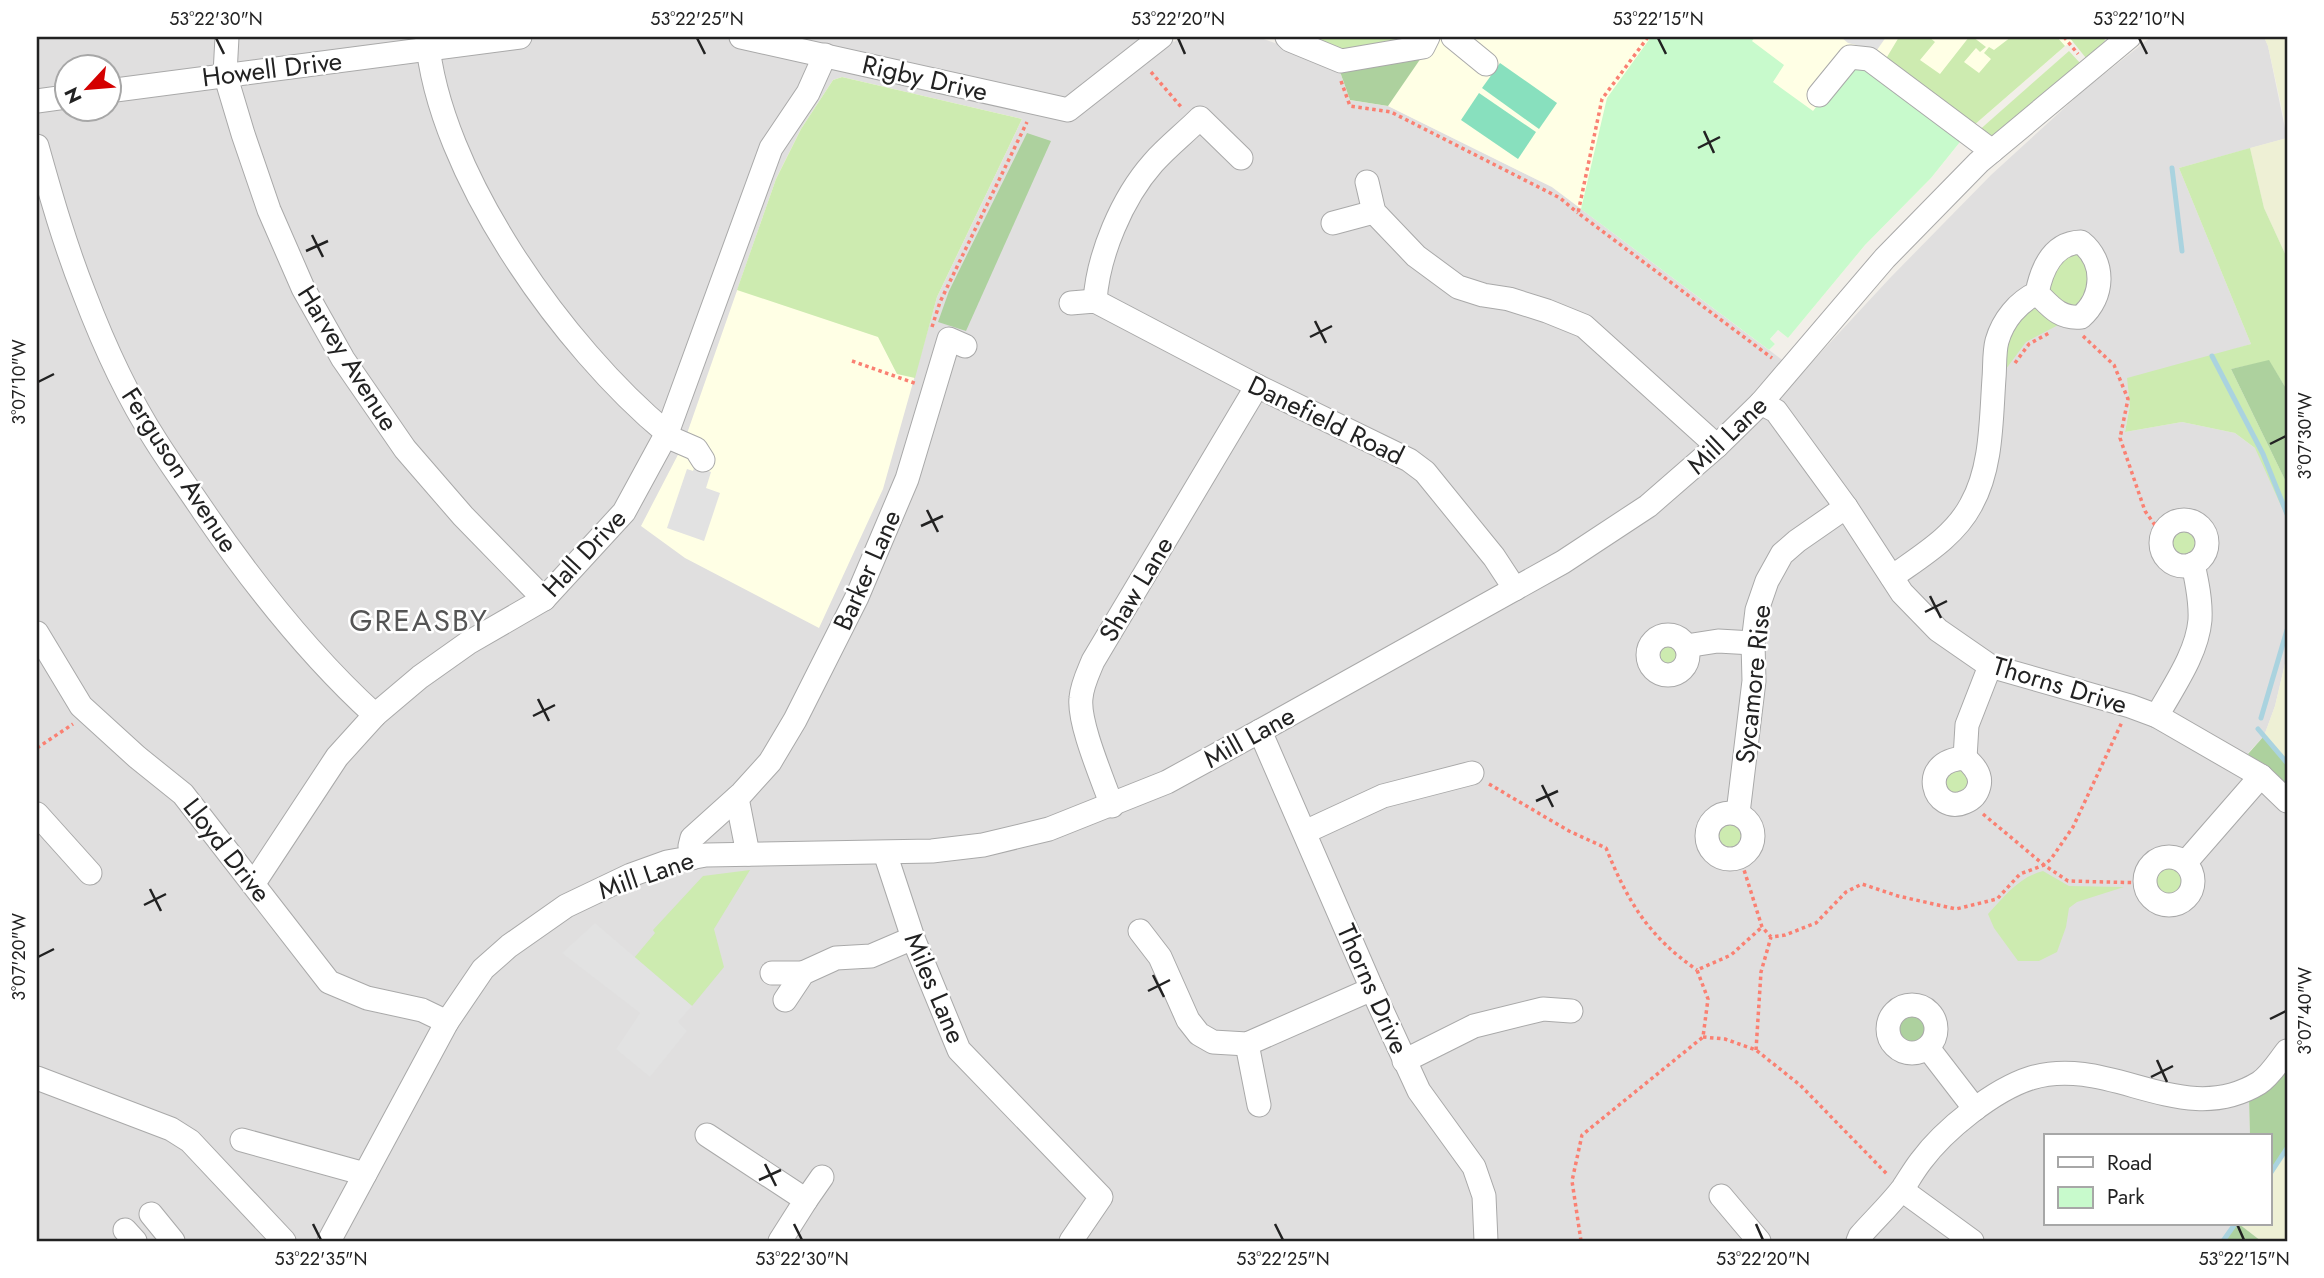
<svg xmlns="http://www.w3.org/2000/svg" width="2324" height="1278" font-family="Jost,sans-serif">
  <rect width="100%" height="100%" fill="#f2efe9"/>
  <path fill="#e0dfdf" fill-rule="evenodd" d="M 37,37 L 1169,37 L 1174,42 L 1181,37 L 1258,37 L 1338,66 L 1350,100 L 1388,106 L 1552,187 L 1781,359 L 1799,376 L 1890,278 L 1991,175 L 2084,90 L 2151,37 L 2264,37 L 2268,46 L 2287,138 L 2179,168 L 2251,344 L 2212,356 L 2130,405 L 2125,432 L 2182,422 L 2235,433 L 2263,454 L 2287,514 L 2287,655 L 2275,706 L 2264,736 L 2248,753 L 2287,785 L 2287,1064 L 2249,1098 L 2250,1136 L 2046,1136 L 2046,1224 L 2235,1224 L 2222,1241 L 37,1241 ZM 66,66 L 108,66 L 108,108 L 66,108 Z"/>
  <g fill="#ffffe5">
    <path d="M 1304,37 L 2081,37 L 2065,46 L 1973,126 L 1931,178 L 1865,245 L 1788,338 L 1778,330 L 1770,339 L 1775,344 L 1769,350 L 1552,187 L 1388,106 L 1350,100 L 1338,66 Z"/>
    <path d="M 842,77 L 1022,119 L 937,297 L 883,489 L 819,628 L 685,558 L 641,526 L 683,445 L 776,179 L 801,129 L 833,80 Z"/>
  </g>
  <g fill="#eef0d5">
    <path d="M 2264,37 L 2287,37 L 2287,132 L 2268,46 Z"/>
    <path d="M 2287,138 L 2287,258 L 2264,208 L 2250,148 Z"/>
    <path d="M 2287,655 L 2287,763 L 2264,736 L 2275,706 Z"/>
    <path d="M 2287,1148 L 2287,1241 L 2261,1241 L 2239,1224 L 2270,1224 L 2270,1174 Z"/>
  </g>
  <g fill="#cdebb0">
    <path d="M 1304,37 L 1416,37 L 1342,54 Z"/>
    <path d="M 1899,37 L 1929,37 L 1935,42 L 1920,60 L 1940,74 L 1969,37 L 1973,37 L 1986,47 L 1980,52 L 1976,48 L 1964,62 L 1979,73 L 1991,59 L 1984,53 L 1989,47 L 1994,50 L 2011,37 L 2057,37 L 2065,46 L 1973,126 L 1884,62 Z"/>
    <path d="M 2069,37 L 2104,37 L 2105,41 L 2086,58 Z"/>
    <path d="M 2069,51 L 2080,63 L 1993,135 L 1985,139 L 1976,133 Z"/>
    <path d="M 842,77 L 1022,119 L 937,297 L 915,378 L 897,374 L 878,337 L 737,290 L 776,179 L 801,129 L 833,80 Z"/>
    <path d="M 2250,148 L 2264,208 L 2287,258 L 2287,390 L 2269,361 L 2231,369 L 2287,484 L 2287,519 L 2255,448 L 2235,433 L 2182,422 L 2125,432 L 2130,405 L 2127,378 L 2251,344 L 2179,168 Z"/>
    <path d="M 2081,252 L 2093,281 L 2077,311 L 2046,292 L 2062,255 Z"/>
    <path d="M 2034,309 L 2043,310 L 2062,323 L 2026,342 L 2003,373 L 2006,340 L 2026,311 Z"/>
    <circle cx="2183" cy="543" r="15"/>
    <circle cx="1667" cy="655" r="15"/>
    <path d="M 1961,766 L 1970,774 L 1972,786 L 1964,796 L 1942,789 L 1948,767 Z"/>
    <circle cx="1731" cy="837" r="15"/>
    <circle cx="2168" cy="879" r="15"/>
    <path d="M 750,870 L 714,929 L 724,967 L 692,1006 L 634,958 L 655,933 L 653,930 L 703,876 Z"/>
    <path d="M 2043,871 L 2069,886 L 2124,887 L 2077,902 L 2069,908 L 2066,927 L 2057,952 L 2039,961 L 2018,961 L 1994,928 L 1988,914 C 2005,896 2019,877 2043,871 Z"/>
  </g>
  <g fill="#add19e">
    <path d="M 1421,58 L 1388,106 L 1350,100 L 1338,66 Z"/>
    <path d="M 1027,133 L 1051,141 L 966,331 L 938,322 L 949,291 Z"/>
    <path d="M 2269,360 L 2287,390 L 2287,484 L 2231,369 Z"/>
    <path d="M 2264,736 L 2287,763 L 2287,785 L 2248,754 Z"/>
    <circle cx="1911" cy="1027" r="16"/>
    <path d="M 2287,1064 L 2287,1148 L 2270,1173 L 2270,1136 L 2250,1136 L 2249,1098 Z"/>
    <path d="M 2236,1224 L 2239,1224 L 2261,1241 L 2223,1241 Z"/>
  </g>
  <path fill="#c8facc" d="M 1651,37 L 1755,37 L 1752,41 L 1784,65 L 1773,82 L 1813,111 L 1848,66 L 1868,66 L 1964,137 L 1931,178 L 1865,245 L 1788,338 L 1778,330 L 1770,339 L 1775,344 L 1769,350 L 1581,209 L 1607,98 Z"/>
  <g fill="#88e0be">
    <path d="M 1500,63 L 1557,103 L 1539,129 L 1482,88 Z"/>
    <path d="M 1479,93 L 1536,132 L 1518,159 L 1461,120 Z"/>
  </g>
  <g fill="#e2e2e2">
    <path d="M 1841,37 L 1886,37 L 1877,50 L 1848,43 Z"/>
    <path d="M 695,466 L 711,472 L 706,488 L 720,493 L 704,541 L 667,528 L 687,469 L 693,471 Z"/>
    <path d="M 595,923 L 692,1006 L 678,1022 L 687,1031 L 650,1077 L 616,1049 L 640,1013 L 562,953 Z"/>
  </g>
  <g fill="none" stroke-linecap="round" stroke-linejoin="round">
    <g stroke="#aad3df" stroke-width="5">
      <path d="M 2172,168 L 2182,251"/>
      <path d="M 2212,356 L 2263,454 L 2287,514"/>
      <path d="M 2261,718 L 2287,630"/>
      <path d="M 2258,729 L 2287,763"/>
      <path d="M 2270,1174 L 2287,1148"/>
      <path d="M 2223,1241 L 2235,1224"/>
    </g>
    <g stroke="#a9a9a9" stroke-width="25">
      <g id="minor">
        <path d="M 227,37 L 225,74 L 243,134 L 269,210 L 303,288 L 343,359 L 405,449 L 463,516 L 544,599"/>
        <path d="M 427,37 C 438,173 564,348 667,433"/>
        <path d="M 741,37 L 1068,110 L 1161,37"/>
        <path d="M 1287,37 L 1290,40 L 1341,61 L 1423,47 L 1428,37"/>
        <path d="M 1453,37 L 1486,64"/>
        <path d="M 108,91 L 520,37"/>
        <path d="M 1819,95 L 1850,57 L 1869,59 L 1992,151"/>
        <path d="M 37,101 L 66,97"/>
        <path d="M 37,146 C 51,196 65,245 84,293 C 103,343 127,396 156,441 C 171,465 188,488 204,512 C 254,585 309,655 375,715"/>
        <path d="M 1367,182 L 1374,212 L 1416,256 L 1458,287 L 1483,295 L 1509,299 L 1547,311 L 1584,326 L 1717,446"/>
        <path d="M 1333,223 L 1374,212"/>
        <path d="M 1095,301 C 1098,255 1122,198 1153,163 C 1167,147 1185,133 1200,118 L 1241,158"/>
        <path d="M 1071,303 L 1095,301 L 1257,386 L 1409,460 L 1425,472 L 1494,557 L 1515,589"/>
        <path d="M 1761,403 L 1776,411 L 1846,507 L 1902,593 L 1938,630 L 1990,666 L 2130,706 L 2157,716 L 2261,776 L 2287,801"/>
        <path d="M 666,436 L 696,449 L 703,460"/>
        <circle cx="2184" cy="543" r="23"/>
        <path d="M 1892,577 C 1921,556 1954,537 1971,505 C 1992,468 1991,420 1994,378 C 1995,367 1994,352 1997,341 C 2003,320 2018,302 2037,293 C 2051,307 2060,319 2081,317 C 2104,297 2106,262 2081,242 C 2053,243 2042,268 2037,293"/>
        <path d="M 37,633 L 81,706 L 137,757 L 183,794 L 329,982 L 367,998 L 422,1010 L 447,1022"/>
        <circle cx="1668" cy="655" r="20"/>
        <path d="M 1686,646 L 1718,641 L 1753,643"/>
        <path d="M 2157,716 C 2173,687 2197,654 2200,620 C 2201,601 2197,582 2193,564"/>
        <path d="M 1260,731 L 1372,989 L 1419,1091 L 1474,1167 L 1484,1196 L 1486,1241"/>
        <path d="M 1965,758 C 1973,765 1982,774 1979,786 C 1977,794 1973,799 1965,802 C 1934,816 1915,761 1965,758 Z"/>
        <path d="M 1965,758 L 1967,725 L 1990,666"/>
        <path d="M 737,798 L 748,854"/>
        <path d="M 1112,806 C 1103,780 1078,723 1081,698 C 1082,685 1088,673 1093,661 L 1257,386"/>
        <circle cx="1730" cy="836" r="23"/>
        <path d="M 1738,813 L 1754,681 L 1753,643 L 1757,610 L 1767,581 L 1782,554 L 1797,541 L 1846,507"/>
        <path d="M 37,814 L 90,873"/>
        <path d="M 1305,832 L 1383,796 L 1472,773"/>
        <path d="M 885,853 L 913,938 L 959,1050 L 1101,1197 L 1071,1241"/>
        <circle cx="2169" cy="881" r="24"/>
        <path d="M 692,858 L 690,846 L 692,838 L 742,793 L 770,762 L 795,720 L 857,597 L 907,479 L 949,339 L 965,346"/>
        <path d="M 2186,862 L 2261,776"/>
        <path d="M 254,883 L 337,757 L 375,715 L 420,677 L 468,643 L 544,599 L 624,512 L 667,433 L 771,148 L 808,93 L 825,55"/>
        <path d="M 1140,931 L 1160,957 L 1188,1020 L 1199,1034 L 1213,1042 L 1247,1044 L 1372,989"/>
        <path d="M 772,973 L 803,973"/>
        <path d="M 785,1000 L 803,973 L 836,958 L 871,956 L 913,938"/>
        <circle cx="1912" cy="1029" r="24"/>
        <path d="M 1247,1044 L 1259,1105"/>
        <path d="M 1928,1048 L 1975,1109"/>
        <path d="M 1404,1061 L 1474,1026 L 1543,1009 L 1571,1011"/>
        <path d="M 37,1078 L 171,1129 L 190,1141 L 284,1241"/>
        <path d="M 707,1135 L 806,1200 L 780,1241"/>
        <path d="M 242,1140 L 365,1174"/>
        <path d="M 1902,1190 L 1972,1241"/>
        <path d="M 1721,1196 L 1759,1241"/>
        <path d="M 806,1200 L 822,1177"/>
        <path d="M 151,1214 L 173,1241"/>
        <path d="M 125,1230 L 135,1241"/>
        <path d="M 329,1241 L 447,1022 L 483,969 L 509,946 L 566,906 L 631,875 L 667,862 L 706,855 L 932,851 L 983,845 L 1049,829 L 1167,782 L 1260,731 L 1563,562 L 1648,506 L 1717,446 L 1761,403 L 1885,258 L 1979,162 L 2129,37"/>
        <path d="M 1858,1241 L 1860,1236 C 1874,1220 1890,1205 1903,1188 C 1909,1179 1914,1170 1921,1161 C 1944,1130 1993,1090 2031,1078 C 2110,1054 2182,1130 2259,1083 C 2270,1076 2279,1061 2287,1051"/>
      </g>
    </g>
    <g stroke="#fa8072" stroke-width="3.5" stroke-dasharray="3.5 3.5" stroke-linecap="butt">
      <path d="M 1648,37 L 1602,99 L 1578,213 L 1772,358"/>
      <path d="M 2064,37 L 2078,54"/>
      <path d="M 1151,72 L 1182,108"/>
      <path d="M 1341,81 L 1350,106 L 1391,112 L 1560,198 L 1578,213"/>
      <path d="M 932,327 L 940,302 L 1027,122"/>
      <path d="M 2083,336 L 2114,365 L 2128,399 L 2120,438 L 2145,511 L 2162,535"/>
      <path d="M 852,361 L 917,384"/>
      <path d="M 2015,363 L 2029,344 L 2051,332"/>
      <path d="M 37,748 L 73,724"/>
      <path d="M 1489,784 L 1569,831 L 1606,848 C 1628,902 1648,936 1697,970"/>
      <path d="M 1983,814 L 2044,865 L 2068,881 L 2146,883"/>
      <path d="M 1740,857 L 1762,927 L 1771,937 L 1785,935 L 1816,923 L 1846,892 L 1862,884 L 1898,896 L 1956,909 L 1997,899 L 2020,874 L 2044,865 L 2051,859 L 2073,827 L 2122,722"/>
      <path d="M 1703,1037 L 1725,1039 L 1756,1050 L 1800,1085 L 1887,1174"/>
      <path d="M 1756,1050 L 1761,972 L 1771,937"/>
      <path d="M 1581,1241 L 1572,1181 L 1582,1135 L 1703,1037 L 1708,999 L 1697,970 L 1731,955 L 1762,927"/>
    </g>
    <use href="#minor" stroke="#fff" stroke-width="23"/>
  </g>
  <path fill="none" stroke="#222" stroke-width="2.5" d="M 216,38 L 224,54M 697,38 L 705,54M 1178,38 L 1185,54M 1658,38 L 1666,54M 2139,38 L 2147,54M 1704,131 L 1714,153M 1698,148 L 1720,137M 312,235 L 323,257M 306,251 L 328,241M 1315,321 L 1326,343M 1310,337 L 1332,326M 38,382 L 54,374M 2270,444 L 2286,436M 927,510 L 938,532M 921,526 L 943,516M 1930,596 L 1941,618M 1925,612 L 1947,601M 538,699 L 549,721M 533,716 L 555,705M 1542,785 L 1553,807M 1536,801 L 1558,791M 150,889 L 161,911M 144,905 L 166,894M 38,957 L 54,949M 1153,975 L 1164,997M 1148,991 L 1170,980M 2270,1019 L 2286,1011M 2157,1060 L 2167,1082M 2151,1077 L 2173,1066M 765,1164 L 776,1186M 759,1180 L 781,1170M 313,1224 L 321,1240M 794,1224 L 802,1240M 1275,1224 L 1283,1240M 1756,1224 L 1763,1240M 2237,1224 L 2244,1240"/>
  <g text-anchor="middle" stroke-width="5" stroke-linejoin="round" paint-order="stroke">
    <g font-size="26" fill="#222" stroke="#fff">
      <text transform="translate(272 69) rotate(-7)" y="9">Howell Drive</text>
      <text transform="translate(925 78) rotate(13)" y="9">Rigby Drive</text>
      <text transform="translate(348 358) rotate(58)" y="9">Harvey Avenue</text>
      <text transform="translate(1326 420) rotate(26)" y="9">Danefield Road</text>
      <text transform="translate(1727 435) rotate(-44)" y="9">Mill Lane</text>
      <text transform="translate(180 470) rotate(57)" y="9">Ferguson Avenue</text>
      <text transform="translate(584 553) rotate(-47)" y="9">Hall Drive</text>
      <text transform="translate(867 570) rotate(-66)" y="9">Barker Lane</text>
      <text transform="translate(1136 589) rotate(-59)" y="9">Shaw Lane</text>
      <text transform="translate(1753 684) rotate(-84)" y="9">Sycamore Rise</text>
      <text transform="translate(2060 685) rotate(17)" y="9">Thorns Drive</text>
      <text transform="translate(1249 737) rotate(-29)" y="9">Mill Lane</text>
      <text transform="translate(227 850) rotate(52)" y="9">Lloyd Drive</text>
      <text transform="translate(646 875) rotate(-19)" y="9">Mill Lane</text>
      <text transform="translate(935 988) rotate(67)" y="9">Miles Lane</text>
      <text transform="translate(1373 989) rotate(66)" y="9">Thorns Drive</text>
    </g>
    <g font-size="30" letter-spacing="2" fill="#555" stroke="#fff">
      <text x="419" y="631">GREASBY</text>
    </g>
  </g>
  <rect width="2324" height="1278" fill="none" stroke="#ffffff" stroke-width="77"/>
  <rect x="2044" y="1134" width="228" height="91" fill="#ffffff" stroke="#a7a7a7" stroke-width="2"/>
  <rect x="2058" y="1157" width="35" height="10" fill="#ffffff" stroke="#a7a7a7" stroke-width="2"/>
  <text x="2107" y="1170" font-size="21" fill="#222222">Road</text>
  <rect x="2058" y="1187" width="35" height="21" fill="#c8facc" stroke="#a7a7a7" stroke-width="2"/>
  <text x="2107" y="1204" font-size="21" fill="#222222">Park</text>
  <g transform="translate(88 88) rotate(244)"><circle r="33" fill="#ffffff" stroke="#a7a7a7" stroke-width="2"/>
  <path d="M0-5L12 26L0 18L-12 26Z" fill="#d40000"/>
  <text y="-10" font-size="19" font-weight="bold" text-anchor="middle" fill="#222222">N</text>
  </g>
  <rect x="38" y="38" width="2248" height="1202" fill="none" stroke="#222" stroke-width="2.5"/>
  <g font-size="18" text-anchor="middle" fill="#222">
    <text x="216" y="25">53°22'30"N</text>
    <text x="697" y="25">53°22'25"N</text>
    <text x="1178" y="25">53°22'20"N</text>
    <text x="1658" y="25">53°22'15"N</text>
    <text x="2139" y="25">53°22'10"N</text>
    <text transform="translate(19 382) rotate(-90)" y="6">3°07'10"W</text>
    <text transform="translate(2305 436) rotate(-90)" y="6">3°07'30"W</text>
    <text transform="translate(19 957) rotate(-90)" y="6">3°07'20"W</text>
    <text transform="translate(2305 1011) rotate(-90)" y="6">3°07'40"W</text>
    <text x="321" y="1265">53°22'35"N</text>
    <text x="802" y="1265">53°22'30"N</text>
    <text x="1283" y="1265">53°22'25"N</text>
    <text x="1763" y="1265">53°22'20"N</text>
    <text x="2244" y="1265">53°22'15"N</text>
  </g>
</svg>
